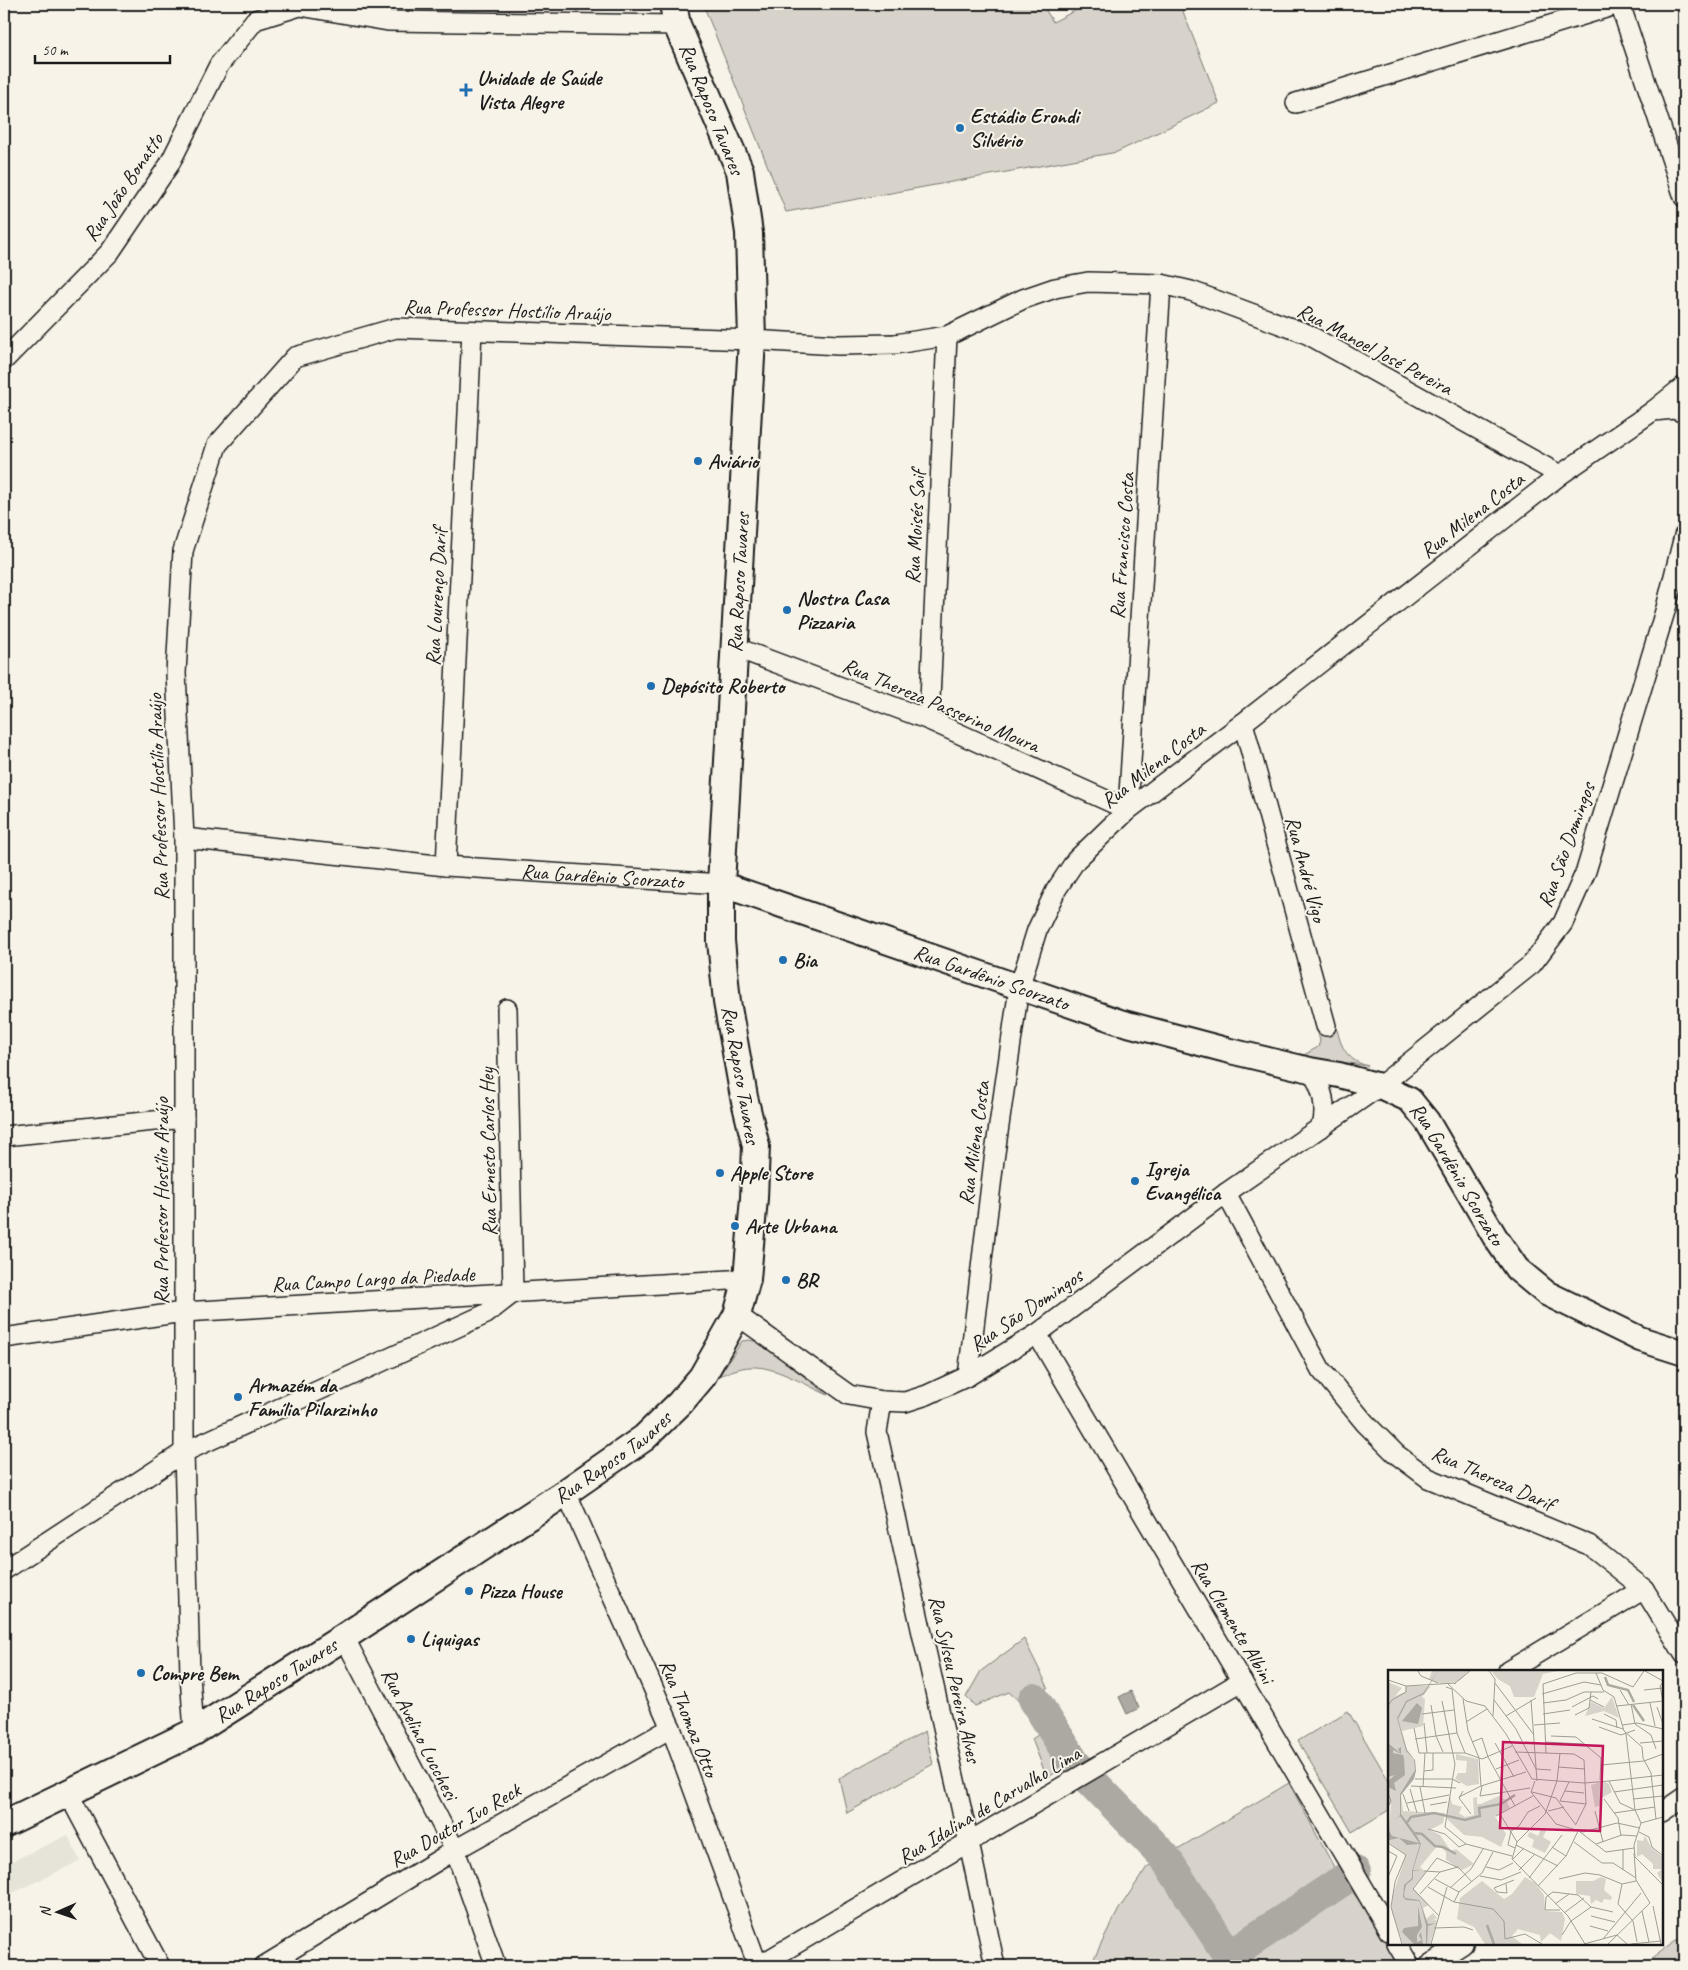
<svg xmlns="http://www.w3.org/2000/svg" width="1688" height="1970" font-family="Caveat,sans-serif">
  <rect width="100%" height="100%" fill="#f7f3e8"/>
  <filter id="ink" filterUnits="userSpaceOnUse"><feTurbulence type="fractalNoise" baseFrequency=".02" numOctaves="2"/><feDisplacementMap in="SourceGraphic" scale="10" xChannelSelector="R" yChannelSelector="G"/><feConvolveMatrix kernelMatrix="1 2 1 2 8 2 1 2 1" color-interpolation-filters="sRGB"/></filter>
  <g filter="url(#ink)">
    <path fill="#e6e3d9" d="M 68,1835 L 80,1861 L 4,1897 L 4,1865 Z"/>
    <g fill="#d7d3cb" stroke="#7a7874">
      <path d="M 703,4 L 1042,4 L 1053,22 L 1088,4 L 1180,4 L 1219,103 L 1117,152 L 786,212 Z"/>
      <path d="M 1337,1029 C 1341,1048 1348,1061 1368,1066 L 1296,1055 L 1304,1055 L 1318,1047 L 1320,1041 L 1318,1033 Z"/>
      <path d="M 750,1340 L 761,1343 L 828,1395 C 808,1386 778,1368 756,1367 C 743,1366 731,1371 719,1376 L 742,1341 Z"/>
      <path d="M 1024,1639 L 1048,1687 L 1025,1707 L 1009,1692 L 975,1706 L 966,1697 L 981,1671 Z"/>
      <path d="M 1348,1711 L 1389,1781 L 1389,1810 L 1352,1832 L 1298,1741 Z"/>
      <path d="M 1064,1717 L 1086,1753 L 1047,1778 L 1032,1739 Z"/>
      <path d="M 925,1731 L 933,1764 L 847,1813 L 839,1778 Z"/>
      <path d="M 1289,1783 L 1335,1869 L 1384,1933 L 1402,1966 L 1090,1966 L 1119,1909 L 1147,1867 Z"/>
      <path d="M 1684,1935 L 1684,1966 L 1642,1966 Z"/>
    </g>
    <path fill="#aca9a2" stroke="#72716c" d="M 1131,1691 L 1139,1708 L 1127,1714 L 1119,1697 Z"/>
    <g fill="none" stroke-linecap="round" stroke-linejoin="round">
      <g stroke="#aca9a2" stroke-width="32">
        <path d="M 1034,1699 L 1073,1762 L 1164,1856 L 1229,1956 L 1232,1966"/>
        <path d="M 1229,1956 L 1355,1872"/>
      </g>
      <g stroke="#1c1c1c" stroke-width="22">
        <g id="minor">
          <path d="M 1620,4 L 1684,197"/>
          <path d="M 1296,103 L 1619,4"/>
          <path d="M 4,360 L 110,252 L 169,165 L 219,65 L 255,20 L 300,6 L 388,21 L 677,25"/>
          <path d="M 1653,411 L 1674,409 L 1684,413"/>
          <path d="M 734,647 L 929,720 L 1128,810 L 1161,284"/>
          <path d="M 929,720 L 947,336"/>
          <path d="M 1243,723 L 1326,1026"/>
          <path id="s1" d="M 184,838 L 446,866 L 721,884"/>
          <path d="M 446,866 L 472,331"/>
          <path d="M 1310,1070 C 1323,1087 1327,1106 1322,1127"/>
          <path d="M 4,1136 L 184,1118"/>
          <path d="M 1226,1193 L 1321,1370 L 1365,1423 L 1396,1454 L 1428,1478 L 1589,1545 L 1644,1589 L 1684,1654"/>
          <path d="M 737,1315 L 849,1395 L 882,1401 L 905,1402 L 927,1395 L 968,1376 L 1037,1334 L 1226,1193 L 1380,1086 L 1532,964 L 1563,923 L 1586,871 L 1666,608 L 1684,536"/>
          <path d="M 1037,1334 L 1389,1931"/>
          <path d="M 4,1338 L 183,1312 L 747,1279"/>
          <path d="M 968,1376 L 994,1160 L 1019,988 L 1037,930 L 1056,890 L 1076,860 L 1128,810 L 1243,723 L 1560,475 L 1653,411 L 1684,386"/>
          <path d="M 882,1401 L 877,1432 L 969,1843 L 995,1966"/>
          <path d="M 566,1492 L 671,1728 L 758,1966"/>
          <path d="M 4,1570 L 184,1452 L 486,1314 L 513,1293 L 507,1009"/>
          <path d="M 344,1637 L 455,1850 L 496,1966"/>
          <path d="M 1508,1671 L 1644,1589"/>
          <path d="M 194,1732 L 190,1675 L 184,1452 L 184,838 L 176,673 L 183,551 L 217,445 L 295,357 L 396,328 L 752,340 L 838,345 L 895,344 L 947,336 L 1023,299 L 1055,288 L 1088,282 L 1161,284 L 1191,291 L 1307,334 L 1560,475"/>
          <path d="M 68,1793 L 160,1966"/>
          <path d="M 1662,1812 L 1684,1797"/>
          <path d="M 1397,1944 L 1410,1966"/>
          <path d="M 264,1966 L 455,1850 L 671,1728"/>
          <path d="M 758,1966 L 1242,1681"/>
          <path d="M 1429,1966 L 1463,1944"/>
        </g>
      </g>
      <g stroke="#1c1c1c" stroke-width="28">
        <g id="tertiary">
          <path id="s2" d="M 721,884 L 1120,1022 L 1226,1050 L 1310,1070 L 1339,1075 L 1380,1086 L 1410,1100 L 1427,1121 L 1495,1237 L 1517,1269 L 1546,1293 L 1640,1339 L 1684,1353"/>
        </g>
      </g>
      <g stroke="#1c1c1c" stroke-width="30">
        <g id="secondary">
          <path id="s3" d="M 4,1824 L 194,1732 L 344,1637 L 566,1492 L 644,1438 L 680,1403 L 702,1377 L 737,1315 L 747,1279 L 754,1198 L 756,1146 L 744,1097 L 727,1002 L 721,941 L 721,884 L 752,340 L 749,233 L 740,171 L 677,25 L 673,4"/>
        </g>
      </g>
      <use href="#minor" stroke="#f7f3e8" stroke-width="19"/>
      <use href="#tertiary" stroke="#f7f3e8" stroke-width="24"/>
      <use href="#secondary" stroke="#f7f3e8" stroke-width="26"/>
    </g>
  </g>
  <g fill="#1f6fb2" stroke="#f7f3e8" stroke-width="2">
    <path d="M463.5 82.5h5v5h5v5h-5v5h-5v-5h-5v-5h5z"/>
    <circle cx="960" cy="128" r="5"/>
    <circle cx="698" cy="461" r="5"/>
    <circle cx="787" cy="610" r="5"/>
    <circle cx="651" cy="686" r="5"/>
    <circle cx="783" cy="960" r="5"/>
    <circle cx="720" cy="1173" r="5"/>
    <circle cx="1135" cy="1181" r="5"/>
    <circle cx="735" cy="1226" r="5"/>
    <circle cx="786" cy="1280" r="5"/>
    <circle cx="238" cy="1397" r="5"/>
    <circle cx="469" cy="1591" r="5"/>
    <circle cx="411" cy="1639" r="5"/>
    <circle cx="141" cy="1673" r="5"/>
  </g>
  <g text-anchor="middle" stroke-width="4" stroke-linejoin="round" paint-order="stroke">
    <g font-size="21" font-weight="bold" fill="#1c1c1c" stroke="#f7f3e8" text-anchor="start">
      <text x="477" y="85">Unidade de Saúde<tspan x="477" dy="24">Vista Alegre</tspan></text>
      <text x="970" y="123">Estádio Erondi<tspan x="970" dy="24">Silvério</tspan></text>
      <text x="708" y="468">Aviário</text>
      <text x="797" y="605">Nostra Casa<tspan x="797" dy="24">Pizzaria</tspan></text>
      <text x="661" y="693">Depósito Roberto</text>
      <text x="793" y="967">Bia</text>
      <text x="1145" y="1176">Igreja<tspan x="1145" dy="24">Evangélica</tspan></text>
      <text x="730" y="1180">Apple Store</text>
      <text x="745" y="1233">Arte Urbana</text>
      <text x="796" y="1287">BR</text>
      <text x="248" y="1392">Armazém da<tspan x="248" dy="24">Família Pilarzinho</tspan></text>
      <text x="479" y="1598">Pizza House</text>
      <text x="421" y="1646">Liquigas</text>
      <text x="151" y="1680">Compre Bem</text>
    </g>
    <g font-size="21" fill="#1c1c1c" stroke="#f7f3e8">
      <text transform="translate(712 109) rotate(68)" y="7">Rua Raposo Tavares</text>
      <text transform="translate(123 187) rotate(-56)" y="7">Rua João Bonatto</text>
      <text transform="translate(507 310) rotate(2)" y="7">Rua Professor Hostílio Araújo</text>
      <text transform="translate(1375 349) rotate(28)" y="7">Rua Manoel José Pereira</text>
      <text transform="translate(1472 515) rotate(-38)" y="7">Rua Milena Costa</text>
      <text transform="translate(915 527) rotate(-87)" y="7">Rua Moisés Saif</text>
      <text transform="translate(1122 546) rotate(-86)" y="7">Rua Francisco Costa</text>
      <text dy="7" stroke="none"><textPath href="#s3" startOffset="1642">Rua Raposo Tavares</textPath></text>
      <text transform="translate(436 597) rotate(-87)" y="7">Rua Lourenço Darif</text>
      <text transform="translate(941 705) rotate(23)" y="7">Rua Thereza Passerino Moura</text>
      <text transform="translate(1153 765) rotate(-38)" y="7">Rua Milena Costa</text>
      <text transform="translate(158 797) rotate(-92)" y="7">Rua Professor Hostílio Araújo</text>
      <text transform="translate(1566 845) rotate(-70)" y="7">Rua São Domingos</text>
      <text transform="translate(1306 869) rotate(75)" y="7">Rua André Vigo</text>
      <text dy="7" stroke="none"><textPath href="#s1" startOffset="420">Rua Gardênio Scorzato</textPath></text>
      <text dy="7" stroke="none"><textPath href="#s2" startOffset="286">Rua Gardênio Scorzato</textPath></text>
      <text transform="translate(741 1075) rotate(80)" y="7">Rua Raposo Tavares</text>
      <text transform="translate(974 1143) rotate(-82)" y="7">Rua Milena Costa</text>
      <text transform="translate(488 1152) rotate(-91)" y="7">Rua Ernesto Carlos Hey</text>
      <text dy="7" stroke="none"><textPath href="#s2" startOffset="811">Rua Gardênio Scorzato</textPath></text>
      <text transform="translate(161 1201) rotate(-90)" y="7">Rua Professor Hostílio Araújo</text>
      <text transform="translate(373 1279) rotate(-3)" y="7">Rua Campo Largo da Piedade</text>
      <text transform="translate(1026 1310) rotate(-34)" y="7">Rua São Domingos</text>
      <text dy="7" stroke="none"><textPath href="#s3" startOffset="712">Rua Raposo Tavares</textPath></text>
      <text transform="translate(1493 1478) rotate(24)" y="7">Rua Thereza Darif</text>
      <text transform="translate(1233 1621) rotate(59)" y="7">Rua Clemente Albini</text>
      <text transform="translate(955 1679) rotate(77)" y="7">Rua Sylseu Pereira Alves</text>
      <text dy="7" stroke="none"><textPath href="#s3" startOffset="308">Rua Raposo Tavares</textPath></text>
      <text transform="translate(689 1718) rotate(68)" y="7">Rua Thomaz Otto</text>
      <text transform="translate(420 1734) rotate(63)" y="7">Rua Avelino Lucchesi</text>
      <text transform="translate(989 1805) rotate(-31)" y="7">Rua Idalina de Carvalho Lima</text>
      <text transform="translate(455 1825) rotate(-30)" y="7">Rua Doutor Ivo Reck</text>
    </g>
  </g>
  <g transform="translate(1388 1670)">
    <rect width="275" height="275" fill="#f7f3e8"/>
    <path d="M 44,1 L 81,1 L 71,11 L 54,14 L 41,9 ZM 103,1 L 169,1 L 155,4 L 146,27 L 126,27 L 122,16 L 111,10 ZM 0,12 L 14,18 L 7,26 L 17,22 L 18,16 L 43,16 L 34,27 L 37,29 L 35,56 L 14,61 L 19,80 L 27,90 L 28,101 L 13,125 L 15,141 L 57,143 L 55,153 L 42,160 L 52,165 L 63,181 L 68,179 L 86,194 L 74,200 L 58,190 L 58,182 L 50,175 L 32,197 L 38,202 L 25,218 L 41,235 L 35,238 L 38,249 L 45,243 L 50,249 L 45,248 L 49,251 L 42,274 L 15,274 L 4,242 L 4,227 L 18,185 L 0,172 L 3,134 L 0,136 ZM 224,27 L 231,48 L 216,41 L 197,46 L 203,32 L 216,38 ZM 68,84 L 90,89 L 91,114 L 79,116 L 67,109 L 70,103 L 78,103 L 79,91 L 68,90 ZM 215,111 L 221,114 L 224,122 L 212,129 L 214,135 L 207,137 L 203,115 ZM 62,126 L 64,134 L 74,137 L 71,143 L 77,147 L 86,145 L 85,128 L 89,127 L 89,134 L 93,134 L 111,126 L 118,130 L 122,138 L 107,146 L 118,164 L 113,177 L 94,167 L 76,165 L 59,149 ZM 153,159 L 158,161 L 155,167 L 163,172 L 157,183 L 144,177 L 146,170 L 139,166 L 142,162 L 150,166 ZM 257,166 L 263,177 L 274,187 L 275,213 L 269,203 L 274,199 L 265,199 L 265,194 L 254,184 L 249,187 L 249,170 L 255,171 ZM 137,207 L 147,213 L 156,225 L 157,241 L 174,242 L 177,249 L 173,271 L 162,263 L 153,272 L 152,265 L 130,259 L 124,266 L 134,274 L 97,274 L 86,257 L 69,249 L 72,228 L 94,211 L 116,229 L 124,224 ZM 213,207 L 218,209 L 216,220 L 224,227 L 223,230 L 216,229 L 214,233 L 208,230 L 203,234 L 202,226 L 188,224 L 188,211 L 205,211 Z" fill="#d7d3cb"/>
    <path d="M 50,1 L 36,24 L 19,32 L 10,49 L 19,80 L 27,90 L 28,101 L 26,109 L 13,125 L 13,144 L 28,164 L 33,174 L 25,200 L 33,201 L 25,201 L 25,209 L 18,215 L 16,224 L 17,228 L 31,230 L 32,232 L 40,254 L 48,253 L 40,256 L 39,274 L 38,274 L 38,255 L 33,236 L 31,231 L 18,230 L 15,227 L 16,215 L 24,208 L 24,201 L 32,174 L 19,175 L 11,168 L 1,170 L 0,159 L 4,166 L 31,173 L 12,146 L 8,149 L 0,147 L 8,149 L 12,145 L 12,124 L 27,100 L 26,89 L 18,81 L 9,48 L 18,31 L 35,23 ZM 29,33 L 34,38 L 30,54 L 14,51 ZM 0,73 L 12,83 L 10,79 L 13,77 L 13,84 L 5,80 L 5,83 L 15,85 L 16,88 L 17,105 L 6,113 L 8,121 L 0,117 L 0,111 L 7,105 L 0,107 ZM 30,236 L 34,257 L 29,265 L 29,272 L 34,270 L 31,266 L 33,262 L 35,274 L 26,274 L 14,262 L 16,258 L 30,256 Z" fill="#aca9a2"/>
    <path fill="none" stroke="#aca9a2" stroke-width="2.5" d="M 217,7 L 220,15 L 240,20 L 246,32M 245,35 L 256,51M 18,154 L 23,147 L 46,143 L 77,150 L 92,146 L 91,138 L 113,134 L 127,125M 27,163 L 34,164 L 47,176 L 55,177 L 68,184M 99,255 L 106,274"/>
    <path fill="none" stroke="#9f9d96" stroke-width="1" d="M 30,1 L 33,6 L 50,13M 101,1 L 107,9 L 105,46M 257,1 L 275,11M 208,3 L 215,20 L 226,27 L 236,61 L 254,77 L 255,88 L 263,103 L 268,149M 0,10 L 18,16 L 68,13M 107,13 L 146,65M 60,14 L 78,31 L 97,36 L 118,64 L 144,109 L 196,113 L 221,111 L 232,133 L 247,140 L 253,153M 66,14 L 82,1M 58,17 L 64,19 L 69,63 L 77,83M 232,20 L 241,35M 256,20 L 275,18M 154,24 L 196,12 L 213,15M 75,29 L 80,61 L 91,88 L 93,116M 106,30 L 128,59 L 148,99 L 163,100M 143,30 L 149,111M 202,30 L 216,37M 54,31 L 67,94 L 57,157 L 78,174 L 124,186M 275,32 L 272,16 L 275,12M 155,33 L 178,30 L 196,22 L 216,22M 262,33 L 267,56M 243,34 L 247,54 L 263,65 L 268,79M 43,35 L 48,66 L 55,82M 0,36 L 4,30 L 18,22 L 18,16M 229,36 L 275,31M 184,37 L 205,26 L 210,29M 269,37 L 275,54M 34,44 L 66,40M 155,44 L 182,40M 216,44 L 228,50 L 229,58M 187,45 L 201,38 L 203,22M 118,46 L 148,28M 204,49 L 235,59M 78,52 L 99,39M 36,53 L 39,83M 146,55 L 172,53M 234,55 L 249,53 L 275,59M 211,57 L 233,65 L 247,60M 26,58 L 31,83 L 77,83 L 94,89 L 124,76M 238,64 L 247,140M 163,66 L 188,67 L 213,88 L 212,110M 27,69 L 69,63M 84,72 L 94,68 L 100,87 L 127,136M 157,72 L 195,74M 107,73 L 126,107M 252,73 L 275,71M 127,82 L 186,84 L 196,90 L 198,134 L 188,154M 158,83 L 155,14 L 188,3 L 214,3 L 245,17 L 256,1M 172,83 L 169,111 L 157,144 L 129,172 L 124,189 L 180,246 L 197,274M 213,95 L 256,91 L 275,84M 170,97 L 197,99M 108,99 L 131,90M 36,101 L 45,100 L 45,83M 27,109 L 64,109 L 72,113M 147,111 L 143,122 L 168,154 L 195,162 L 229,153 L 252,158M 221,111 L 275,105M 181,112 L 172,131 L 198,134M 23,116 L 68,118M 94,116 L 92,126 L 142,118M 32,117 L 37,143M 35,117 L 37,83M 22,119 L 29,143M 75,121 L 71,128 L 83,144M 177,121 L 196,123M 144,122 L 168,128 L 188,155M 226,122 L 275,115M 0,123 L 3,131 L 0,137M 15,124 L 21,141M 71,127 L 93,116 L 138,102M 216,129 L 230,148 L 233,166M 245,129 L 275,126M 19,133 L 61,125M 42,135 L 59,132M 160,141 L 176,137M 207,141 L 215,172M 226,143 L 267,137M 112,144 L 129,172M 108,146 L 145,126M 253,153 L 246,175 L 247,187 L 275,215M 253,153 L 275,147M 40,159 L 57,164 L 71,177 L 78,174M 192,162 L 218,182 L 246,178M 251,162 L 261,167 L 264,177 L 275,186M 186,172 L 214,193 L 225,193 L 248,208M 0,173 L 18,185 L 7,212 L 3,237 L 14,274M 208,174 L 234,165 L 249,166M 128,175 L 170,196M 164,177 L 178,186M 127,178 L 120,175 L 123,161 L 131,156 L 140,142 L 152,136M 235,179 L 235,200M 0,181 L 9,186 L 0,207M 124,190 L 136,178M 98,197 L 111,200 L 125,193M 131,200 L 147,184M 36,201 L 52,202 L 70,197M 92,206 L 113,210 L 133,202M 141,208 L 174,165M 47,209 L 71,222M 171,209 L 197,203 L 212,205 L 234,214 L 248,211M 118,214 L 119,223 L 109,222 L 106,218 L 126,210M 234,214 L 230,234 L 245,251 L 249,272M 150,216 L 178,186 L 191,159M 40,217 L 66,232 L 105,239 L 116,251 L 117,269 L 137,264 L 154,274M 62,218 L 83,199 L 95,179M 32,224 L 52,202M 66,232 L 71,222 L 94,203 L 105,182M 167,234 L 181,224M 265,236 L 273,274M 172,240 L 157,240 L 158,227 L 165,222 L 190,225 L 203,237 L 225,242M 254,241 L 261,272M 176,243 L 196,228M 51,246 L 25,219 L 49,188 L 71,198 L 84,212M 203,246 L 227,252M 202,256 L 220,261M 46,258 L 76,257 L 85,260M 174,265 L 183,251 L 203,237M 215,269 L 253,223M 43,274 L 59,217M 196,274 L 229,265 L 239,274M 220,274 L 262,233 L 248,210 L 246,183M 243,274 L 273,271"/>
    <path fill="#c2185b" fill-opacity="0.15" stroke="#c2185b" stroke-width="2.5" d="M 115,72 L 215,76 L 212,161 L 112,158 Z"/>
    <rect width="275" height="275" fill="none" stroke="#1c1c1c" stroke-width="2.5"/>
  </g>
  <rect width="1688" height="1970" fill="none" stroke="#f7f3e8" stroke-width="20"/>
  <rect x="10" y="10" width="1668" height="1950" fill="none" stroke="#1c1c1c" stroke-width="2" filter="url(#ink)"/>
  <g transform="translate(58 1912) rotate(268)" stroke="#f7f3e8" stroke-width="4" paint-order="stroke">
  <path d="M0-4L9 19L0 12L-9 19Z" fill="#1c1c1c"/>
  <text y="-8" font-size="14" font-weight="bold" text-anchor="middle" fill="#1c1c1c">N</text>
  </g>
  <path d="M35 55v8h135v-8" fill="none" stroke="#1c1c1c" stroke-width="2.5"/>
  <text x="42" y="55" font-size="15" fill="#1c1c1c" stroke="#f7f3e8" stroke-width="4" paint-order="stroke">50 m</text>
</svg>
